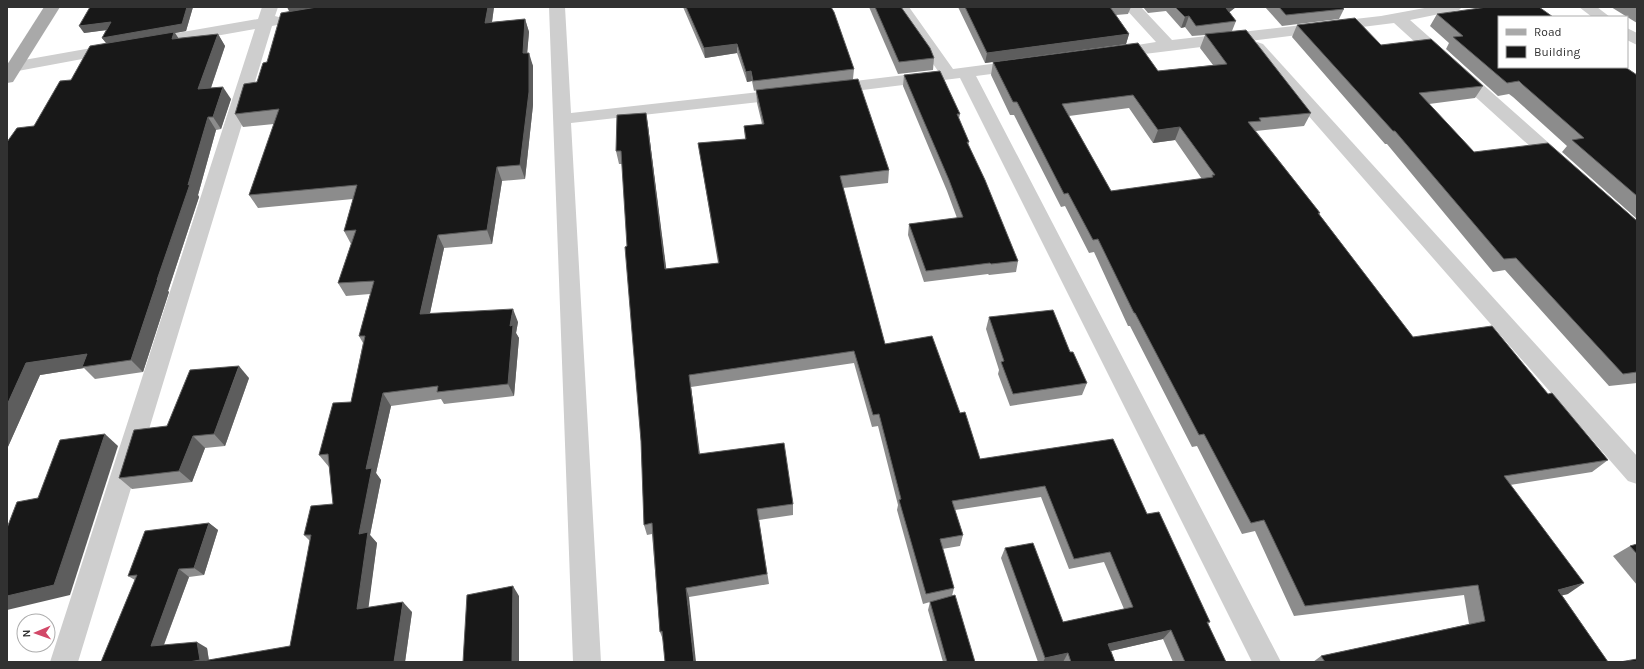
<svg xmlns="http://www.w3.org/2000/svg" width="1644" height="669" font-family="Karla,sans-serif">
  <rect width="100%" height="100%" fill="#fff"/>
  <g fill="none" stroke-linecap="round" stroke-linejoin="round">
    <g fill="#cecece" fill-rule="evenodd">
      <path d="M 262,7 L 278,7 L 275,16 L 282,18 L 284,21 L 282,24 L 272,26 L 78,662 L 50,662 L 255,29 L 148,48 L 142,46 L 140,43 L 142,40 L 148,38 L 258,19 Z"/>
      <path d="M 549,7 L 565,7 L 571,113 L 786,89 L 792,90 L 795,94 L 792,98 L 786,99 L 571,123 L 601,662 L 573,662 Z"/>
      <path d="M 893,7 L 909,7 L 953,69 L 1022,60 L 1028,61 L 1030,65 L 1028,69 L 1022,70 L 976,76 L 1281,662 L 1252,662 L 960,78 L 830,94 L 824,93 L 821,89 L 824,85 L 830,84 L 938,71 Z"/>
      <path d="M 1124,7 L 1141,7 L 1172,40 L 1381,16 L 1430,7 L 1462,7 L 1459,10 L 1410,20 L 1568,160 L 1570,164 L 1568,168 L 1561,170 L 1554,168 L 1394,23 L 1112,58 L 1106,56 L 1104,53 L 1106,50 L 1156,42 Z"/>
      <path d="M 1579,7 L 1597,7 L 1610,17 L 1592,17 Z"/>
      <path d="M 1627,28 L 1637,33 L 1637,45 L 1627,40 Z"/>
      <path d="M 1257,42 L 1263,44 L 1637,456 L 1637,484 L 1628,481 L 1251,50 L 1249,47 L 1251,44 Z"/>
      <path d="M 114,44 L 120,46 L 122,49 L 120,52 L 7,73 L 7,63 Z"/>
    </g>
    <path fill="#a9a9a9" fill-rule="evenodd" d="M 44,7 L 60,7 L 13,82 L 7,83 L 7,65 Z"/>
  </g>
  <g fill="#8c8c8c" fill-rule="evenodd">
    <path d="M 90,7 L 193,7 L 186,31 L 175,33 L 179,39 L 218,34 L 225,46 L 211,88 L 231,99 L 221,129 L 216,130 L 198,195 L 199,197 L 168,291 L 169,292 L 143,372 L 95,379 L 84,368 L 40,375 L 7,449 L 7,142 L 34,126 L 71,80 L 106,43 L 102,38 L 106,30 L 84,33 Z"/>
    <path d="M 287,7 L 494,7 L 492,22 L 525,19 L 529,32 L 527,53 L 533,66 L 533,105 L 525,179 L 502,181 L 492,244 L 444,248 L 430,313 L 518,322 L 516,333 L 519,338 L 514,396 L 444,404 L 441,399 L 391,406 L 376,473 L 381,480 L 370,535 L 377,543 L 368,607 L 412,612 L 405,662 L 101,662 L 135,580 L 128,576 L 209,523 L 218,530 L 204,575 L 189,577 L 164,645 L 207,648 L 209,660 L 290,646 L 310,541 L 304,535 L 333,504 L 329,467 L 319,455 L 351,402 L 363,343 L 359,336 L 370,294 L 346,296 L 338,283 L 351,244 L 344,231 L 353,199 L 258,208 L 249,195 L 274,124 L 243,127 L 235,114 L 257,82 L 267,62 L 290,11 Z"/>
    <path d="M 683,7 L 831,7 L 854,69 L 853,79 L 889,170 L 888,183 L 843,188 L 885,344 L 960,413 L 980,459 L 1147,514 L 1210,622 L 1208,624 L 1226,662 L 1173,662 L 1163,639 L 1111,651 L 1115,662 L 1038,662 L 1001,558 L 1005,548 L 1063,622 L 1124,609 L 1104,562 L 1069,569 L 1041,497 L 955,510 L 963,535 L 960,546 L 942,549 L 954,588 L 952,596 L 975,662 L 943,662 L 928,610 L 930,602 L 923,604 L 897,510 L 898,505 L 878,426 L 872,427 L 854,363 L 691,387 L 700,454 L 793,504 L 793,515 L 759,520 L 769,584 L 689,597 L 663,640 L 660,632 L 652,534 L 647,535 L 644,525 L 641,441 L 622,164 L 619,164 L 616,151 L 646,113 L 648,126 L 666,269 L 718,263 L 698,143 L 745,139 L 744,126 L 762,124 L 757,103 L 756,90 L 754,91 L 752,81 L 747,82 L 737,53 L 705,58 Z"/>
    <path d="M 869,7 L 901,7 L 934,58 L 933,70 L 898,74 Z"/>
    <path d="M 958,7 L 1131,7 L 1128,14 L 1116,15 L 1129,34 L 1126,44 L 985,63 Z"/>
    <path d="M 1143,7 L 1236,7 L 1229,12 L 1236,21 L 1232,31 L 1311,113 L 1304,126 L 1256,131 L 1320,213 L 1319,214 L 1413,337 L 1548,394 L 1608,460 L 1592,472 L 1510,485 L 1568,594 L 1562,595 L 1608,662 L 1313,662 L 1321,656 L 1469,624 L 1464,595 L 1294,616 L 1255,531 L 1242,534 L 1197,446 L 1192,447 L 1130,326 L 1128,326 L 1094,252 L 1089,253 L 1065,206 L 1061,207 L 1014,115 L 1010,115 L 991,75 L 993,62 L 1158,71 L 1213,65 L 1200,48 L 1205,35 L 1192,36 L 1185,27 L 1181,28 L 1166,11 L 1148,13 ZM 1129,108 L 1153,143 L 1175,140 L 1202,179 L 1111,191 L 1069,116 Z"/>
    <path d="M 1265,7 L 1342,7 L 1344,9 L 1339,19 L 1282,26 Z"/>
    <path d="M 1611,7 L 1637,7 L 1637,23 Z"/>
    <path d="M 1437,14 L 1637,75 L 1637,219 L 1562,152 L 1567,146 L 1513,97 L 1509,94 L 1498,96 L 1446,49 L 1449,43 L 1430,26 Z"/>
    <path d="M 1297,25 L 1381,45 L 1483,86 L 1475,98 L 1429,104 L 1474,152 L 1637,221 L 1637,383 L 1609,386 L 1505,270 L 1493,272 L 1387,144 L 1385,144 L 1292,37 Z"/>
    <path d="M 904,75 L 960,114 L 959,119 L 969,142 L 968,145 L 1018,261 L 1016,272 L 989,275 L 988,274 L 924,282 L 908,235 L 909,224 L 957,218 L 947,191 L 903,86 Z"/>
    <path d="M 989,317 L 1087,383 L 1082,395 L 1010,406 L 998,374 L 999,370 L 986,329 Z"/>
    <path d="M 249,378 L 225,446 L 205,448 L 192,482 L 132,489 L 119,478 L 167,426 Z"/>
    <path d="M 1637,544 L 1637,585 L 1613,556 L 1630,546 Z"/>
  </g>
  <g fill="#5d5d5d">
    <path d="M 187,7 L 193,7 L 186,31 L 175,33 L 182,44 L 107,44 L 102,38 Z"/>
    <path d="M 287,7 L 326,7 L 290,13 Z"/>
    <path d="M 488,7 L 494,7 L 490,36 L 485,23 Z"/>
    <path d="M 1227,7 L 1236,7 L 1222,18 L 1226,8 Z"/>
    <path d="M 1189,16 L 1185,27 L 1181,28 L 1185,17 Z"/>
    <path d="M 525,19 L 529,32 L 526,67 L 523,53 Z"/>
    <path d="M 111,22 L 115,29 L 84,33 L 79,26 Z"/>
    <path d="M 218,34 L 225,46 L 206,102 L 198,89 Z"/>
    <path d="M 1129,34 L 1126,44 L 985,63 L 987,53 Z"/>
    <path d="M 737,44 L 737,53 L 705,58 L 704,48 Z"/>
    <path d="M 529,53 L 533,66 L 533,105 L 525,179 L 520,165 Z"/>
    <path d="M 751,71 L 752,81 L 747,82 L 746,72 Z"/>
    <path d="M 223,87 L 231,99 L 221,129 L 213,117 Z"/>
    <path d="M 646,113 L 648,126 L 668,282 L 665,269 Z"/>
    <path d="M 208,117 L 216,130 L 198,195 L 199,197 L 168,291 L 169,292 L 143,372 L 131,360 L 188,185 Z"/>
    <path d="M 1180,127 L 1175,140 L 1153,143 L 1158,130 Z"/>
    <path d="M 497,167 L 502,181 L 492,244 L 487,230 Z"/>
    <path d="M 438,235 L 444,248 L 427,327 L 420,314 Z"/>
    <path d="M 513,309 L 518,322 L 516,333 L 519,338 L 514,396 L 508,384 L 510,326 Z"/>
    <path d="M 87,354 L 82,367 L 84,368 L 40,375 L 7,449 L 7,405 L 26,363 Z"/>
    <path d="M 239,366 L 249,378 L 225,446 L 214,434 Z"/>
    <path d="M 689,375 L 691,387 L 701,466 L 699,454 Z"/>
    <path d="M 383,393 L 391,406 L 376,473 L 381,480 L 370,535 L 377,543 L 367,619 L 357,609 L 359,534 L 366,469 Z"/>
    <path d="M 105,434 L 118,446 L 70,595 L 7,610 L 7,596 Z"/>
    <path d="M 193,436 L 205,448 L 192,482 L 179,471 Z"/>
    <path d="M 209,523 L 218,530 L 204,575 L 194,568 Z"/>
    <path d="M 179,569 L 189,577 L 161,652 L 151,646 Z"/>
    <path d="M 1584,583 L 1568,594 L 1542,600 L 1558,590 Z"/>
    <path d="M 513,586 L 519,596 L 519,662 L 512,662 Z"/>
    <path d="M 686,588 L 689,597 L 696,662 L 694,662 Z"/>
    <path d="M 403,602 L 412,612 L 405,662 L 394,662 Z"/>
    <path d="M 1171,630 L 1163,639 L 1102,653 L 1108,644 Z"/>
    <path d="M 197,642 L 207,648 L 209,662 L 189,662 Z"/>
    <path d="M 1068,653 L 1063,662 L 1043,662 L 1045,658 Z"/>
  </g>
  <g fill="#181818" stroke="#5d5d5d" fill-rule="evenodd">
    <path d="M 90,7 L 187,7 L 182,24 L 102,38 L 111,22 L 79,26 Z"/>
    <path d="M 317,7 L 488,7 L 485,23 L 525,19 L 523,53 L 529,53 L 529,92 L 520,165 L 497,167 L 487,230 L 438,235 L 420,314 L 513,309 L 510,326 L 513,325 L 508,384 L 437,392 L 438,386 L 383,393 L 366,469 L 372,468 L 359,534 L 368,532 L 357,609 L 403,602 L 394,662 L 197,662 L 290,646 L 311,535 L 304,535 L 311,506 L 333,504 L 328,454 L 319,455 L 333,403 L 351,402 L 365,336 L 359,336 L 374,281 L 338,283 L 356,230 L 344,231 L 357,185 L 249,195 L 279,109 L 235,114 L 244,84 L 257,82 L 263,63 L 267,62 L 281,13 Z"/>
    <path d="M 686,7 L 831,7 L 834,12 L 854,69 L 753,81 L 751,71 L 746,72 L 737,44 L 704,48 Z"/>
    <path d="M 875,7 L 901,7 L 930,48 L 934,58 L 899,62 Z"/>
    <path d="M 965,7 L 1110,7 L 1129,34 L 987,53 Z"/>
    <path d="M 1175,7 L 1227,7 L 1226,8 L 1236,21 L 1196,26 L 1189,16 L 1185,17 Z"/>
    <path d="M 1279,7 L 1342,7 L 1344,9 L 1286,15 Z"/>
    <path d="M 1487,7 L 1539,7 L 1553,17 L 1499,17 L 1499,67 L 1625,67 L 1637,75 L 1637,196 L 1572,140 L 1584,138 L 1522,84 L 1519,81 L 1507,83 L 1453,37 L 1463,36 L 1437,14 Z"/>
    <path d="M 1355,18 L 1381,45 L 1431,39 L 1483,86 L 1419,93 L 1474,152 L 1548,143 L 1637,221 L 1637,372 L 1623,374 L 1516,258 L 1504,259 L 1395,131 L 1393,131 L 1297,25 Z"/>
    <path d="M 1246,30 L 1311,113 L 1259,118 L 1261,121 L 1248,122 L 1320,213 L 1318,213 L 1413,337 L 1492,326 L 1548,394 L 1552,393 L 1608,460 L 1504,476 L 1584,583 L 1558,590 L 1608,662 L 1325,662 L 1321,656 L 1485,621 L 1478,585 L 1305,606 L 1264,520 L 1251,523 L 1204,434 L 1199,435 L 1135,313 L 1134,313 L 1098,239 L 1093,240 L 1068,193 L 1064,194 L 1017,102 L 1013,102 L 993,62 L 1138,43 L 1158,71 L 1227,64 L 1205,34 ZM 1133,95 L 1158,130 L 1180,127 L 1215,175 L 1212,175 L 1213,177 L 1111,191 L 1062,104 Z"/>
    <path d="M 174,32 L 172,39 L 218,34 L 198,89 L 223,87 L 213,117 L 208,117 L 188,185 L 190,184 L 157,280 L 158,279 L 131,360 L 82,367 L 87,354 L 26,363 L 7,405 L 7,142 L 17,128 L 34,126 L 60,81 L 71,80 L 90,46 Z"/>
    <path d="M 940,71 L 960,114 L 957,114 L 969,142 L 967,142 L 985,180 L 1018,261 L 991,264 L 990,263 L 926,271 L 909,224 L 963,217 L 949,180 L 904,75 Z"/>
    <path d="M 858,79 L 889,170 L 840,176 L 885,344 L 932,336 L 960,413 L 965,412 L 980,459 L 1113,439 L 1147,514 L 1159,512 L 1210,622 L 1207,622 L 1226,662 L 1185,662 L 1171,630 L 1108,644 L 1115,662 L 1071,662 L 1068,653 L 1045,658 L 1005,548 L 1033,543 L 1063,622 L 1133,607 L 1110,552 L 1074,559 L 1045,486 L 952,501 L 963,535 L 940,539 L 954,588 L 926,594 L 899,500 L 901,499 L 879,414 L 873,415 L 854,351 L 689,375 L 699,454 L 784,443 L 793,504 L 757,509 L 767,574 L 686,588 L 694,662 L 665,662 L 662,631 L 660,632 L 652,523 L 644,525 L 641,441 L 625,247 L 627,246 L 621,151 L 616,151 L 617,115 L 646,113 L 665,269 L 719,263 L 698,143 L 746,139 L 744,126 L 764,124 L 756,90 Z"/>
    <path d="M 1053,310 L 1070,352 L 1073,352 L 1087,383 L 1013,394 L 1001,362 L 1004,361 L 989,317 Z"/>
    <path d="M 239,366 L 214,434 L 193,436 L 179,471 L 119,478 L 134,430 L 167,426 L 190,370 Z"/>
    <path d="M 105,434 L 54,585 L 7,596 L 7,528 L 17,502 L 38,498 L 60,440 Z"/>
    <path d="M 209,523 L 194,568 L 179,569 L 151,646 L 197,642 L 200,660 L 189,662 L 101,662 L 137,575 L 128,576 L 145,531 Z"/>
    <path d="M 1637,544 L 1637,554 L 1630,546 Z"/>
    <path d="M 513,586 L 512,662 L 463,662 L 467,595 Z"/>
    <path d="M 955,595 L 975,662 L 947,662 L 930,602 Z"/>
    <path d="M 1637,659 L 1637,662 L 1620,662 Z"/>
  </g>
  <rect width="1644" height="669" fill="none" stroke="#313131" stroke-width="16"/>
  <rect x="1498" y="16" width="130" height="52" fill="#ffffff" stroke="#adadad"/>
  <rect x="1506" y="29" width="20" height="6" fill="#a9a9a9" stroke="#adadad"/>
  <text x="1534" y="36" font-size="12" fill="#313131">Road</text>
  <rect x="1506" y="46" width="20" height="12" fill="#181818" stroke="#adadad"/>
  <text x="1534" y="56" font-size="12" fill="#313131">Building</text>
  <g transform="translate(36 633) rotate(268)"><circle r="19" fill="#ffffff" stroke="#adadad"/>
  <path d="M0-3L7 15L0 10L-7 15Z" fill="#d24868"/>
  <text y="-6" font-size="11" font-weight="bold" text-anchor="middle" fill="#313131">N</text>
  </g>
</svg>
